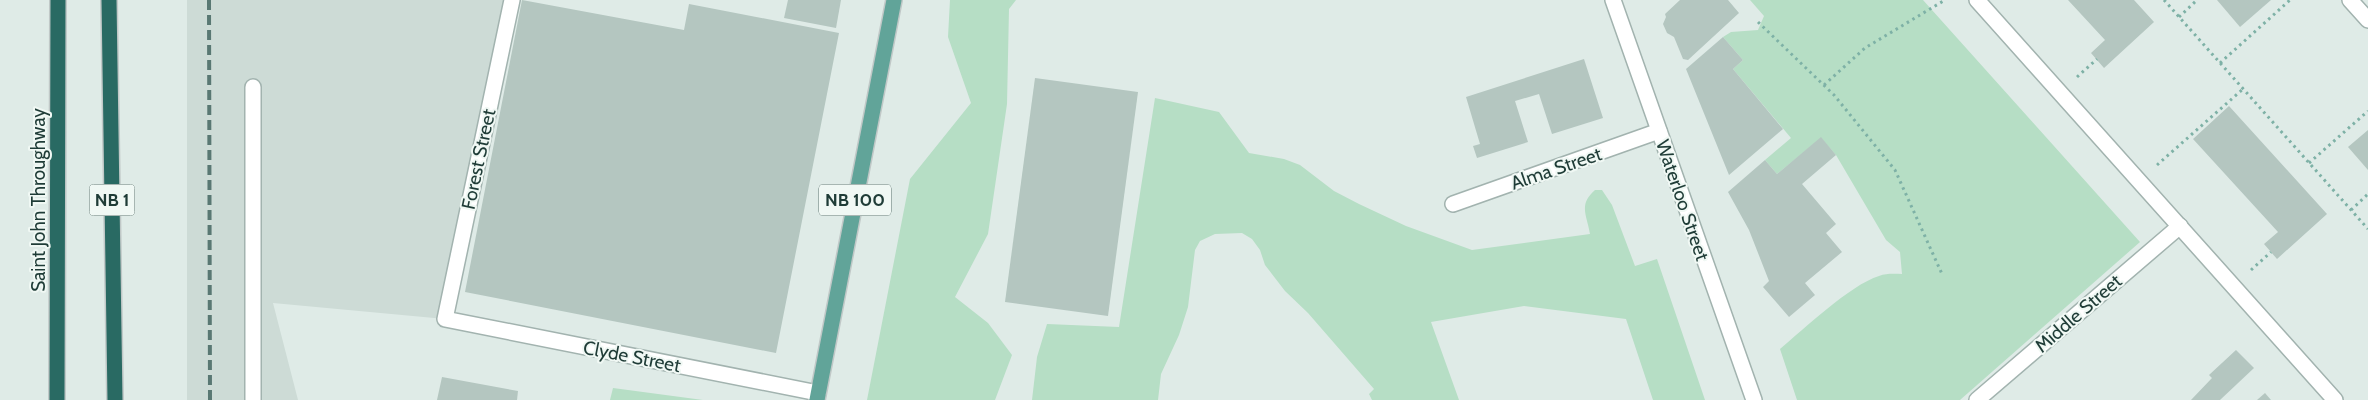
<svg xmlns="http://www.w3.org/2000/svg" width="2368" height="400" font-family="Cabin,sans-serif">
  <rect width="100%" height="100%" fill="#dfebe7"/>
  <path fill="#cddbd6" d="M 187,0 L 512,0 L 445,319 L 273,303 L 298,400 L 187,400 Z"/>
  <g fill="#b6dec5">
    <path d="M 950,0 L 1016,0 L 1009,9 L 1007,104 L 988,234 L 955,297 L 988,323 L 1012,355 L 995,400 L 867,400 L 910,179 L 971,103 L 948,37 Z"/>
    <path d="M 1750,0 L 1923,0 L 2140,242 L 1960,400 L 1797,400 L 1780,349 C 1804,329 1850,285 1879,276 C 1887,273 1895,274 1902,274 L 1900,252 L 1886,240 L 1836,155 L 1821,138 L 1777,174 L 1765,160 L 1791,138 L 1733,69 L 1743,60 L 1723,37 L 1731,32 L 1758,30 L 1764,16 Z"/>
    <path d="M 1155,98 L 1219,112 L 1249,153 L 1284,159 L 1300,165 L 1334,191 L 1359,204 L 1406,226 L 1472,250 L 1590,234 C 1587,215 1578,205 1595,190 L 1602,190 L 1612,205 L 1635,266 L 1657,259 L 1705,400 L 1653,400 L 1626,319 L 1524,306 L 1431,322 L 1459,400 L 1372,400 L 1369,394 L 1374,389 L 1308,313 L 1285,291 L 1265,265 L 1260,250 L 1252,239 L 1242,233 L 1215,234 L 1200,241 L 1195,250 L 1188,307 L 1179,335 L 1161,374 L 1158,400 L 1032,400 L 1037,357 L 1047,324 L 1119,327 Z"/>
    <path d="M 613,388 L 703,400 L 610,400 Z"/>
  </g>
  <g fill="#b4c6c0">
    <path d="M 522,0 L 684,30 L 689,4 L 839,33 L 776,353 L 465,292 Z"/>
    <path d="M 788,0 L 841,0 L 836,28 L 784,18 Z"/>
    <path d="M 1680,0 L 1728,0 L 1739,13 L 1688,60 L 1683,59 L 1674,37 L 1667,33 L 1663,24 L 1666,17 L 1665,14 Z"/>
    <path d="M 2068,0 L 2134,0 L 2154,22 L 2104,68 L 2091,53 L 2105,40 Z"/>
    <path d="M 2217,0 L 2271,0 L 2240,27 Z"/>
    <path d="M 1723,37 L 1743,60 L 1733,69 L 1783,129 L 1729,175 L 1686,69 Z"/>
    <path d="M 1584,59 L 1603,118 L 1552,134 L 1539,94 L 1515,101 L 1528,142 L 1477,158 L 1473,146 L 1480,144 L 1466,97 Z"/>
    <path d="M 1035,78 L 1138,92 L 1108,316 L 1005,302 Z"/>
    <path d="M 2229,106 L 2327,214 L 2277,259 L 2264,244 L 2278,232 L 2193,139 Z"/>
    <path d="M 2368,130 L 2368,170 L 2348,147 Z"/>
    <path d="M 1821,137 L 1836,155 L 1802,184 L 1836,224 L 1826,233 L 1842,252 L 1805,283 L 1815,295 L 1789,317 L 1763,287 L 1769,281 L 1749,230 L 1728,192 L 1765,160 L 1777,174 Z"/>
    <path d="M 2236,350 L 2254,368 L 2220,400 L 2191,400 L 2212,378 L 2209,375 Z"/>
    <path d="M 442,377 L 518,391 L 517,400 L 437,400 Z"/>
    <path d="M 2265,393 L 2271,400 L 2257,400 Z"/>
  </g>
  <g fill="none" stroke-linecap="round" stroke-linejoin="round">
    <g stroke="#a2b3af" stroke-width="18">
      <path id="service" d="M 253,400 L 253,87"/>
    </g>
    <g stroke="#a2b3af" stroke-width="18">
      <path id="pedestrian" d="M 2350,0 L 2368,20"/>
    </g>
    <g stroke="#a2b3af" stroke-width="18">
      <g id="minor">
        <path d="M 512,0 L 445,319 L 818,393"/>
        <path d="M 1977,0 L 2335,400"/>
        <path d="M 1453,204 L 1659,131"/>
        <path d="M 1977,400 L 2180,226"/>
      </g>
    </g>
    <g stroke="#a2b3af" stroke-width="18">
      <path id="tertiary" d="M 1613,0 L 1754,400"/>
    </g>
    <g stroke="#c0c8c7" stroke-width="18">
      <path id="primary" d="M 817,400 L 894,0"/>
    </g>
    <g stroke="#c0c8c7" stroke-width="18">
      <g id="motorway">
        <path d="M 109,0 L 115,400"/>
        <path d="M 57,400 L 58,0"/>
      </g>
    </g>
    <g stroke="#7eb1a6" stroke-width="3" stroke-dasharray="2.5 4" stroke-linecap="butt">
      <path d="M 2164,0 L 2368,229"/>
      <path d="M 2179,17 L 2197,0"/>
      <path d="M 1758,22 L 1834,95 L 1895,170 L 1942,274"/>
      <path d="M 2220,63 L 2290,0"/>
      <path d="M 2077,77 L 2097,59"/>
      <path d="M 1824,85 L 1865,48 L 1945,0"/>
      <path d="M 2309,163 L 2368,111"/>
      <path d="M 2157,165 L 2243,89"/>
      <path d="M 2351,210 L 2368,194"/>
      <path d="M 2251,270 L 2271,252"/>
    </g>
    <use href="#service" stroke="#fff" stroke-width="15"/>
    <use href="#pedestrian" stroke="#fff" stroke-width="15"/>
    <use href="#minor" stroke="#fff" stroke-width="15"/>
    <use href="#tertiary" stroke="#fff" stroke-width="15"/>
    <use href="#primary" stroke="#61a499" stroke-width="15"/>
    <use href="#motorway" stroke="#296a63" stroke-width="15"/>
    <path stroke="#597873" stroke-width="4" stroke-dasharray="10 5" stroke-linecap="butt" d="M 209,0 L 210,400"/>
  </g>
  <g text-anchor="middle" stroke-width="4" stroke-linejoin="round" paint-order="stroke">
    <g fill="#f0f8f4" stroke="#5e7470" stroke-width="1">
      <rect x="89.5" y="184.5" width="45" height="31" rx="4"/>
      <rect x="819" y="184.5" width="72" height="31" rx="4"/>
    </g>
    <g font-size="18" font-weight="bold" fill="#1f3c37">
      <text x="112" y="206">NB 1</text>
      <text x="855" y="206">NB 100</text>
    </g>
    <g font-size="19" fill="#1f3c37" stroke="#f0f8f4">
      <text transform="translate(478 159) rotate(-78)" y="7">Forest Street</text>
      <text transform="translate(1556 168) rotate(-19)" y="7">Alma Street</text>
      <text transform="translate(38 200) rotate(-90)" y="7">Saint John Throughway</text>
      <text transform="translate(1683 200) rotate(71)" y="7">Waterloo Street</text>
      <text transform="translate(2078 313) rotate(-41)" y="7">Middle Street</text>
      <text transform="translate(632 356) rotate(11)" y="7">Clyde Street</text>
    </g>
  </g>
</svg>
